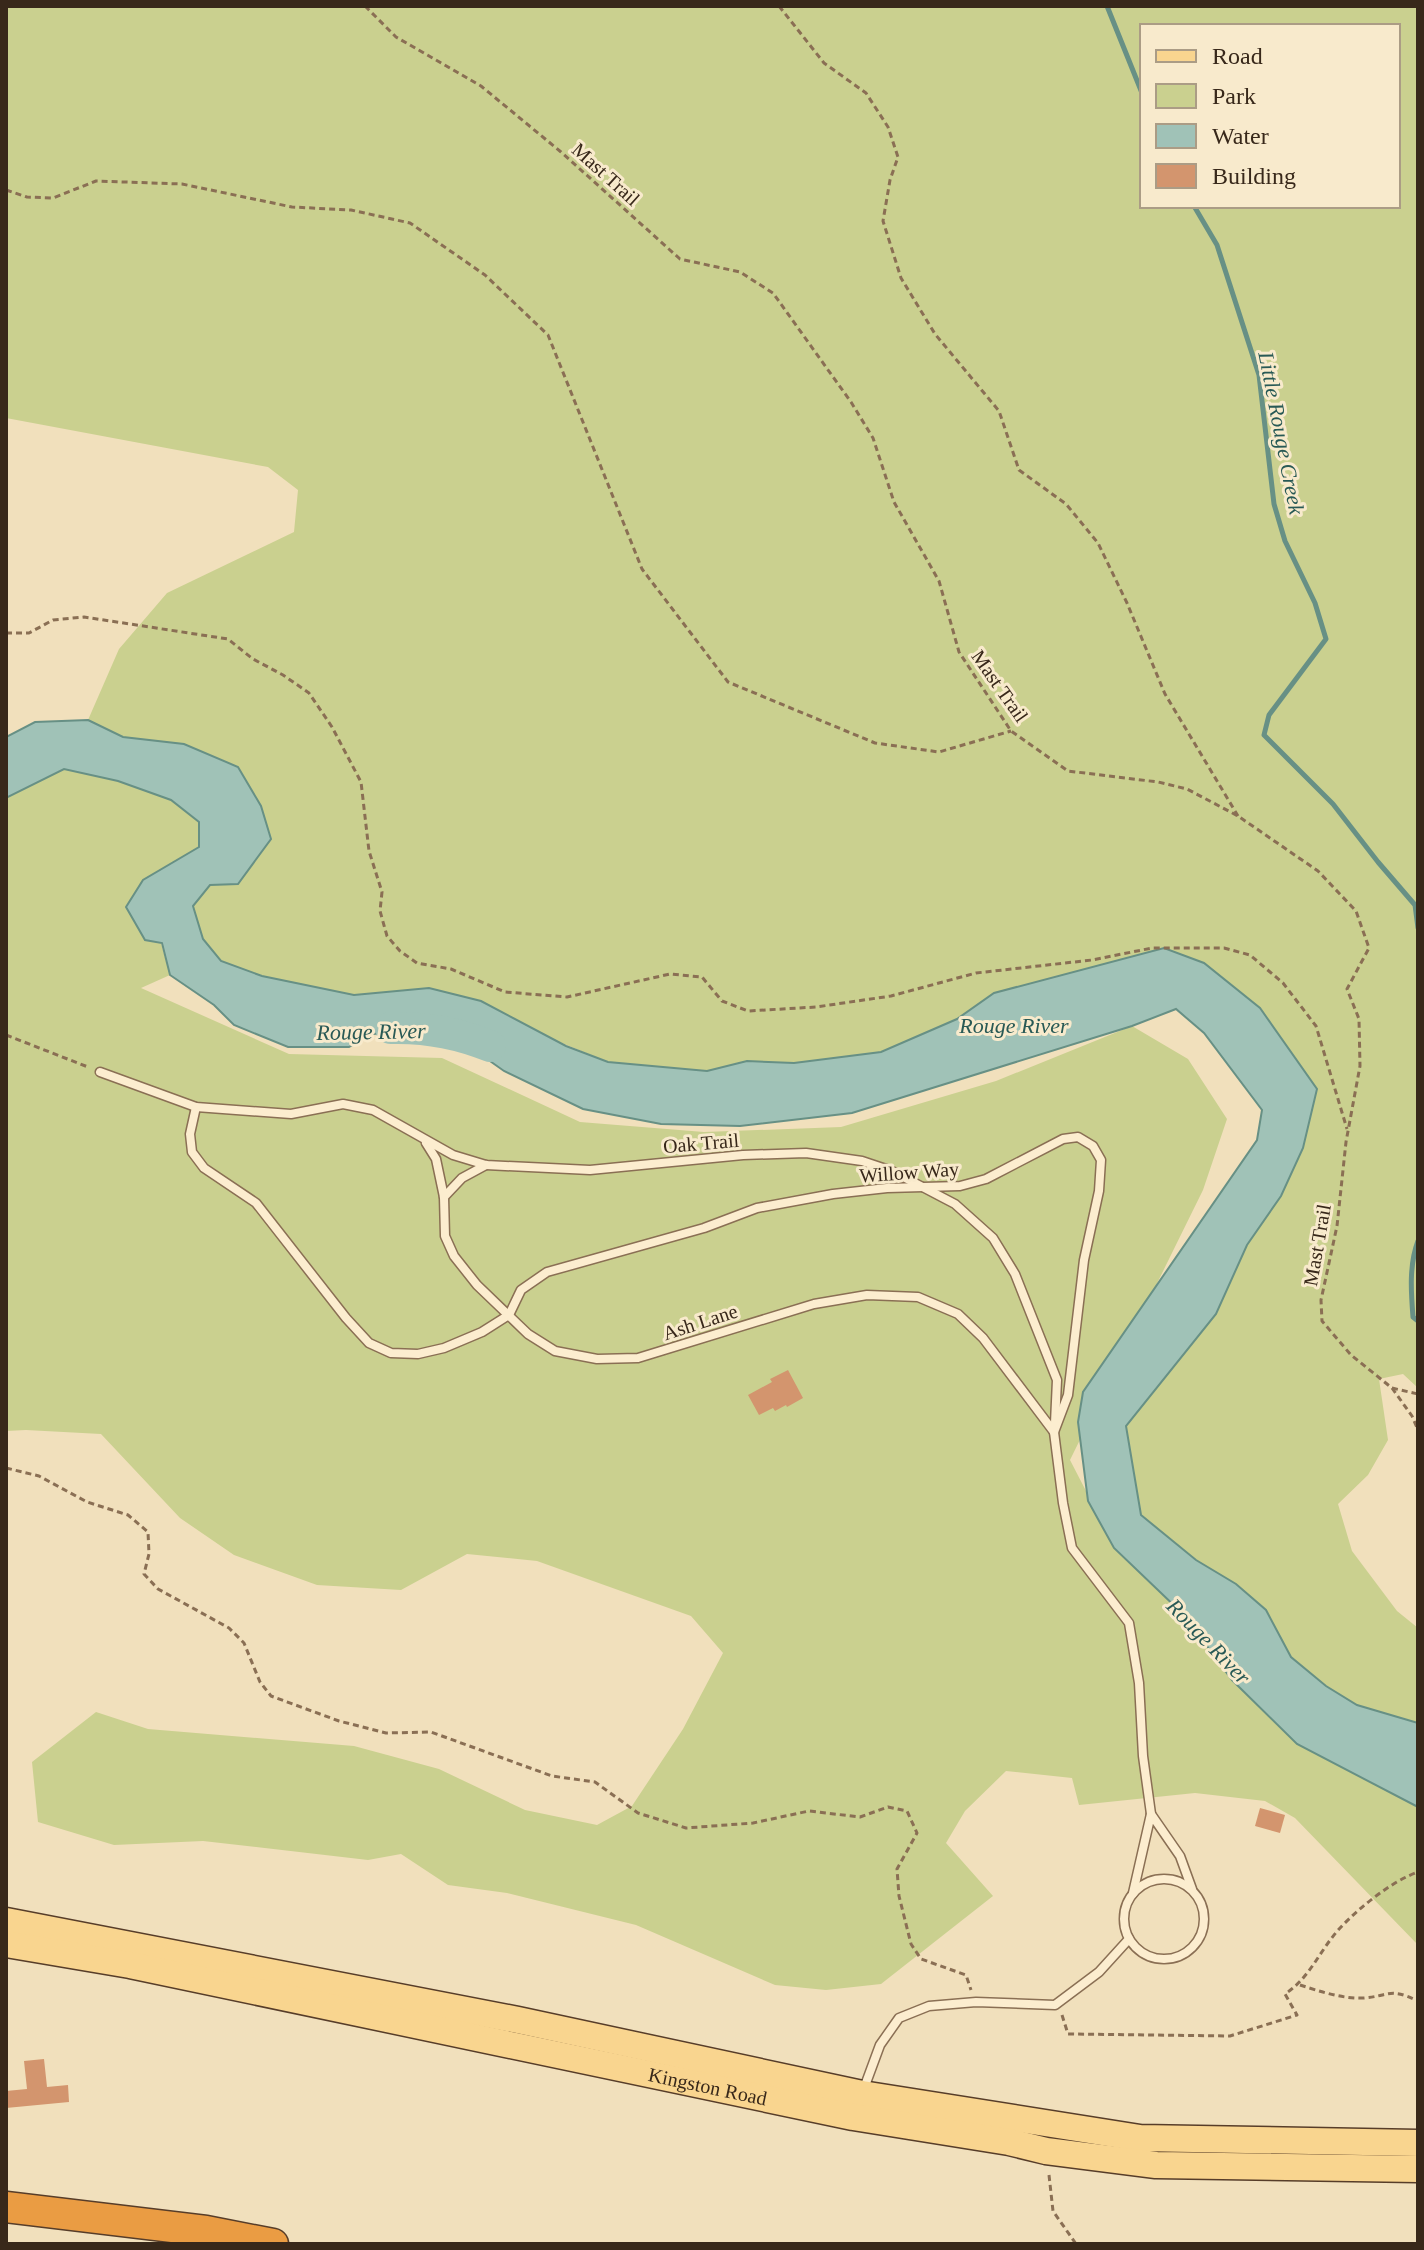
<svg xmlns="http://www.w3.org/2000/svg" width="1424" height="2250" font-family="'Times New Roman',serif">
  <rect width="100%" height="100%" fill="#f1e0bc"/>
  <g fill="#cad08f" fill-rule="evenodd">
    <path d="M 6,6 L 1418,6 L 1418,1388 L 1403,1374 L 1379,1379 L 1388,1440 L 1368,1475 L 1338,1504 L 1352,1551 L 1397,1611 L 1418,1628 L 1418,1723 L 1357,1705 L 1326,1686 L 1291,1657 L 1266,1610 L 1236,1584 L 1196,1560 L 1141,1515 L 1126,1426 L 1216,1314 L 1247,1245 L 1281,1196 L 1303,1148 L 1317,1089 L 1260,1008 L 994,993 L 957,1019 L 881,1052 L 794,1063 L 747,1061 L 707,1071 L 608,1062 L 429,988 L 354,995 L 262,976 L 221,961 L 203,939 L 193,906 L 210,885 L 238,884 L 184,744 L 123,737 L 88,720 L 119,649 L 167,593 L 294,532 L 298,490 L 268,467 L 6,418 ZM 1142,26 L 1398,26 L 1398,206 L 1142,206 Z"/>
    <path d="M 64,769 L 118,781 L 171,800 L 200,822 L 199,847 L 143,880 L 170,975 L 141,988 L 289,1054 L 442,1058 L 580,1122 L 704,1132 L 841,1127 L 996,1081 L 1132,1026 L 1188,1059 L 1227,1119 L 1203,1190 L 1070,1460 L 1117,1551 L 1184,1615 L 1232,1680 L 1297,1744 L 1418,1807 L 1418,1945 L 1295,1818 L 1265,1801 L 1195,1793 L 1079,1805 L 1072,1778 L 1006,1771 L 965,1811 L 946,1843 L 993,1896 L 881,1984 L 826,1990 L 775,1985 L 636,1925 L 507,1893 L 448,1885 L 401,1854 L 368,1860 L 203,1841 L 114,1845 L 38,1822 L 32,1762 L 96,1712 L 148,1729 L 354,1746 L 439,1769 L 525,1810 L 597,1825 L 632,1806 L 683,1729 L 723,1653 L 691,1616 L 537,1561 L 467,1554 L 401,1590 L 317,1585 L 234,1555 L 180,1518 L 101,1434 L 26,1430 L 6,1431 L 6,798 Z"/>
  </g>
  <path fill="#a0c2b7" stroke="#679085" stroke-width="2" d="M 88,720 L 123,737 L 184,744 L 238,767 L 261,806 L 271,839 L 238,884 L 210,885 L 193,906 L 203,939 L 221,961 L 262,976 L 354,995 L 429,988 L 481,1001 L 566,1046 L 608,1062 L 707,1071 L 747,1061 L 794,1063 L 881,1052 L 957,1019 L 994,993 L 1164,948 L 1204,963 L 1260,1008 L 1317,1089 L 1303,1148 L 1281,1196 L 1247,1245 L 1216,1314 L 1126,1426 L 1141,1515 L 1196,1560 L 1236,1584 L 1266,1610 L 1291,1657 L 1326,1686 L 1357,1705 L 1418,1723 L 1418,1807 L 1297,1744 L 1232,1680 L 1184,1615 L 1114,1548 L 1088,1501 L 1078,1422 L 1083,1392 L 1257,1140 L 1262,1110 L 1204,1033 L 1176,1009 L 1132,1026 L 852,1113 L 740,1126 L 661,1124 L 583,1109 L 504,1071 L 446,1030 L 372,1034 L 349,1047 L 288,1047 L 234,1025 L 214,1005 L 170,975 L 162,943 L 145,940 L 126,907 L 143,880 L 199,847 L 199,822 L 171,800 L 118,781 L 64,769 L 6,798 L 6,737 L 35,722 Z"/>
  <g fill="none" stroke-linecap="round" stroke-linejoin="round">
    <g stroke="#679085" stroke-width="5">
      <path d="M 1107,6 L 1142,93"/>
      <path d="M 1194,206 L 1217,245 L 1259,375 L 1274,504 L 1285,541 L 1315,603 L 1326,639 L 1269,715 L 1264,735 L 1333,804 L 1378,862 L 1415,905 L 1418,928"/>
      <path d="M 1418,1241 C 1409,1265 1411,1292 1413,1317 L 1418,1321"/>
    </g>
    <path stroke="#a0c2b7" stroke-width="32" d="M 391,1028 C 426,1027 458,1033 490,1046"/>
  </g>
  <g fill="#d3956e">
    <path d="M 788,1370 L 803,1398 L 787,1407 L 786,1405 L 775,1411 L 773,1408 L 759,1415 L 748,1395 L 772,1382 L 770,1379 Z"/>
    <path d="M 1260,1808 L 1285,1815 L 1280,1833 L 1255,1826 Z"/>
    <path d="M 44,2059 L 47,2087 L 68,2085 L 69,2102 L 6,2108 L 6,2091 L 27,2089 L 24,2061 Z"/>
  </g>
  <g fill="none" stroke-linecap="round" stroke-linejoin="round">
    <g stroke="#8a6f54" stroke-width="11">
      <g id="service">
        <path d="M 100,1072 L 196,1107 L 291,1114 L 343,1104 L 373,1110 L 453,1155 L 486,1165 L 590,1170 L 743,1155 L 806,1153 L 862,1161 L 892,1171 L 955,1204 L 993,1238 L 1015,1274 L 1057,1380 L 1055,1423"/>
        <path d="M 196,1107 L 190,1134 L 192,1152 L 204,1168 L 256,1203 L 346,1318 L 369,1343 L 391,1353 L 418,1354 L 444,1348 L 482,1332 L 509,1315 L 521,1290 L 547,1272 L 704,1228 L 757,1208 L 833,1194 L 887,1188 L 960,1186 L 986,1179 L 1063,1139 L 1078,1137 L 1093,1146 L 1101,1160 L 1099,1191 L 1084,1260 L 1068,1395 L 1054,1432 L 1063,1503 L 1072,1548 L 1129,1623 L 1139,1683 L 1143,1756 L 1151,1814"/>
        <path d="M 426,1143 L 436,1159 L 444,1197 L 445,1236 L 454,1256 L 477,1285 L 528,1334 L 555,1351 L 597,1359 L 638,1358 L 814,1304 L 867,1295 L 918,1297 L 958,1314 L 983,1338 L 1054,1432"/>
        <path d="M 444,1197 L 462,1178 L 486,1165"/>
        <circle cx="1164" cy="1919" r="40"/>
        <path d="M 1133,1893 L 1151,1814 L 1180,1856 L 1192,1889"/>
        <path d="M 863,2091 L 880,2045 L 899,2018 L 929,2006 L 976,2002 L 1055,2005 L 1099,1972 L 1129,1939"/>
      </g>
    </g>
    <g stroke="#573d29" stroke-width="29">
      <g id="primary">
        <path d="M 6,1921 L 518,2020 L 862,2094 L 1140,2138 L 1418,2143"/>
        <path id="s1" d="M 6,1944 L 130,1965 L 853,2117 L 1009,2142 L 1046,2151 L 1156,2165 L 1418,2169"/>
      </g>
    </g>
    <g stroke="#573d29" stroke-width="33">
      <path id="motorway" d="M 6,2207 L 206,2231 L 273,2244"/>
    </g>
    <g stroke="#8a6f54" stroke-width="3" stroke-dasharray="6 4" stroke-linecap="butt">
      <path d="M 365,6 L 396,37 L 481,86 L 561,152 L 680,259 L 740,272 L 773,293 L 851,402 L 873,438 L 894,502 L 939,581 L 959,652 L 1011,731 L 1068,771 L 1158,782 L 1187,789 L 1238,816 L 1318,871 L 1356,911 L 1369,948 L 1347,989 L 1359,1019 L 1360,1066 L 1346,1142 L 1337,1226 L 1321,1300 L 1322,1321 L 1351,1355 L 1392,1388 L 1412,1416 L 1418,1430"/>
      <path d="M 779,6 L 824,63 L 866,93 L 888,127 L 898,157 L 890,180 L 883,221 L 901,278 L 935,334 L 999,411 L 1019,470 L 1066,504 L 1098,543 L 1127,603 L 1165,694 L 1238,816"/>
      <path d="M 6,190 L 27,197 L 53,198 L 96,181 L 182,184 L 292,207 L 351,210 L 410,223 L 485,275 L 548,335 L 642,569 L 728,682 L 875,743 L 939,752 L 1011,731"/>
      <path d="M 6,633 L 29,633 L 53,620 L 84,617 L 228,639 L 253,659 L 283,675 L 309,693 L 332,727 L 361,782 L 369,851 L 382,892 L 380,911 L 387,936 L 400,951 L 417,963 L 451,969 L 505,992 L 567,997 L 670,974 L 702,977 L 722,1001 L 748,1011 L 816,1007 L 891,996 L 976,973 L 1092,960 L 1152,948 L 1224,948 L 1250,955 L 1283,983 L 1316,1026 L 1347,1129"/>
      <path d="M 6,1035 L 88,1067"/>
      <path d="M 1392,1388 L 1418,1394"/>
      <path d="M 6,1468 L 39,1476 L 87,1502 L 128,1515 L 148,1532 L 149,1554 L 144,1574 L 158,1589 L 229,1628 L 244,1643 L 260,1682 L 271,1696 L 339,1721 L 386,1733 L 431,1732 L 552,1776 L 595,1782 L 638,1813 L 686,1828 L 753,1823 L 809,1811 L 860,1817 L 888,1807 L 907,1811 L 917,1833 L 897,1869 L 899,1896 L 911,1944 L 921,1959 L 966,1975 L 971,1990"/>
      <path d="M 1300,1985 C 1319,1991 1342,1999 1363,1998 C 1391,1996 1389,1987 1418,2001"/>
      <path d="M 1062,2015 L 1068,2034 L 1230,2036 L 1297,2015 L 1285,1994 C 1311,1977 1320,1949 1341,1927 C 1360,1907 1392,1881 1418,1872"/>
      <path d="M 1049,2175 L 1053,2211 L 1076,2244"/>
    </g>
    <use href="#service" stroke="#fcedcf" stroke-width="8"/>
    <use href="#primary" stroke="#f9d58f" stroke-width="26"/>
    <use href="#motorway" stroke="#ea9c43" stroke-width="30"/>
  </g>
  <g text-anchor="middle" stroke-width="6" stroke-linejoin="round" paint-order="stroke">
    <g font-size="20" fill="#38281a" stroke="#f8eacc">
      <text transform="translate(606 174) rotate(42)" y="7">Mast Trail</text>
      <text transform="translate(1000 686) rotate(55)" y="7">Mast Trail</text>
      <text transform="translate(701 1143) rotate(-5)" y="7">Oak Trail</text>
      <text transform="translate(909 1172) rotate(-4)" y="7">Willow Way</text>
      <text transform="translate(1317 1245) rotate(-80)" y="7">Mast Trail</text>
      <text transform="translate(700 1322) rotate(-18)" y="7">Ash Lane</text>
      <text dy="7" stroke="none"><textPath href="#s1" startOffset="716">Kingston Road</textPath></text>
    </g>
    <g font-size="22" font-style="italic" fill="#285955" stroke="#f8eacc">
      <text transform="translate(1282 433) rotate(79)" y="8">Little Rouge Creek</text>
      <text x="1014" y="1033">Rouge River</text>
      <text transform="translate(371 1031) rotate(-1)" y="8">Rouge River</text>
      <text transform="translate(1209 1641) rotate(46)" y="8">Rouge River</text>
    </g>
  </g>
  <rect width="1424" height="2250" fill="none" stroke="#38281a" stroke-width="16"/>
  <rect x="1140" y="24" width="260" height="184" fill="#f8eacc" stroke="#ab9c85" stroke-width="2"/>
  <rect x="1156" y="50" width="40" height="12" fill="#f9d58f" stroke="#ab9c85" stroke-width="2"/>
  <text x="1212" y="64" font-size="24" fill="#38281a">Road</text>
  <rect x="1156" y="84" width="40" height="24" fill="#cad08f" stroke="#ab9c85" stroke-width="2"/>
  <text x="1212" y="104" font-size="24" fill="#38281a">Park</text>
  <rect x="1156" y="124" width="40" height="24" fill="#a0c2b7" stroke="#ab9c85" stroke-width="2"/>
  <text x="1212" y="144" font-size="24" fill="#38281a">Water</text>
  <rect x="1156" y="164" width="40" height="24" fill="#d3956e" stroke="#ab9c85" stroke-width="2"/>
  <text x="1212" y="184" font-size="24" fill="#38281a">Building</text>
</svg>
